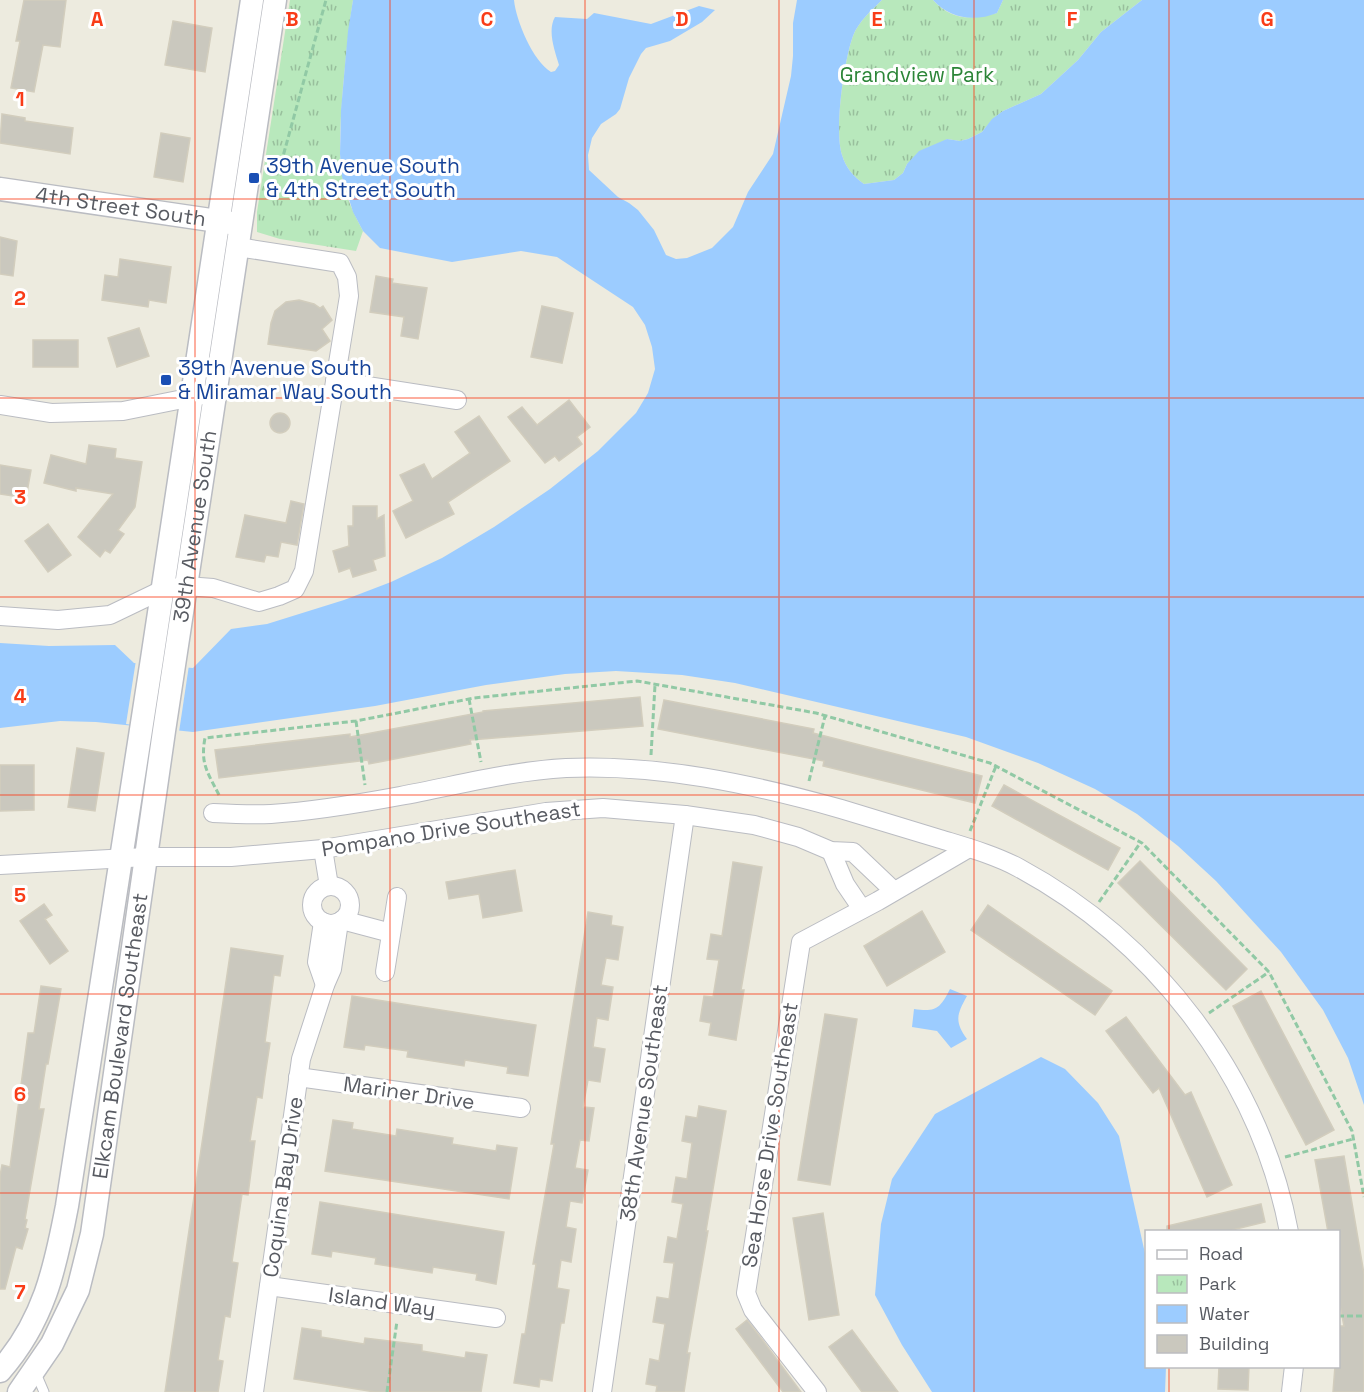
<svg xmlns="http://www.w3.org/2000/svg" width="1364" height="1392" font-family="'Space Grotesk',sans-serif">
  <defs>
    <pattern id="park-tufts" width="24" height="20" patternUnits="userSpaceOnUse" patternTransform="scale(1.5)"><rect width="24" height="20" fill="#b8e8bc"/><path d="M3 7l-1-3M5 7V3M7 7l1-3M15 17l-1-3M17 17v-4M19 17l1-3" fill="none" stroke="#98bf9c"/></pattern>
  </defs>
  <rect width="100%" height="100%" fill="#edebdf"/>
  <g fill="url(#park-tufts)">
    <path d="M 290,0 L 353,0 C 348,29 346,58 343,87 C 341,116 338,146 342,175 C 344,194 354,214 363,231 L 356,251 L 280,239 L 257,232 L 257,212 Z"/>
    <path d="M 882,0 L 933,0 C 953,22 972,19 997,13 L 1003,0 L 1142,0 L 1101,32 L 1078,60 L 1041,94 L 1003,111 L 992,120 L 982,132 L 968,139 L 960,141 L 947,139 L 907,164 L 903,173 L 894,180 L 864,184 C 853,176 846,168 842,155 C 834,131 844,60 853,36 C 858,22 872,10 882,0 Z"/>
  </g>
  <g fill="#9cccff">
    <path d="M 353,0 L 514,0 C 516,21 533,61 551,72 L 555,71 L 559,65 C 555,51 547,31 555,17 L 587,19 L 594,13 L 651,24 L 699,6 L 715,10 L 702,22 L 670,41 L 646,48 L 641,54 L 629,78 L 620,109 L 616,114 L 601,124 L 592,138 L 588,155 L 589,170 L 618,197 L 629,203 L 638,210 L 654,230 L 666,255 L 676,259 L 687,258 L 712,248 L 733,227 L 748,192 L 773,154 L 791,76 L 793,56 L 793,23 L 797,0 L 882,0 C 872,10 858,22 853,36 C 844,60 834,131 842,155 C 846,168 853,176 864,184 L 894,180 L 903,173 L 907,164 L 919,151 L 947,139 L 960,141 L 968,139 L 982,132 L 992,119 L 1003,111 L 1041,94 L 1078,60 L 1101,32 L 1142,0 L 1364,0 L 1364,1105 L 1348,1058 L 1323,1010 L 1281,952 L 1216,881 L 1178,846 L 1137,814 L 1095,789 L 1038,763 L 966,737 L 735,683 L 682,675 L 616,671 L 565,674 L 486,685 L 375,706 L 193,732 L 96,722 L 60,721 L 0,728 L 0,643 L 49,646 L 115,645 L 134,663 L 193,668 L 231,629 L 267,624 L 344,600 L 391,582 L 442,558 L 494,527 L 550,489 L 598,451 L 636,413 L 648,393 L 655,369 L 652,347 L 645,325 L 633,307 L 557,257 L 521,251 L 452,262 L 380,248 L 363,231 L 353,212 L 342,177 L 340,154 L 341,110 L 348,31 Z"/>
    <path d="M 933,0 L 1003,0 L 997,13 C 975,22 950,19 933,0 Z"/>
    <path d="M 950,989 L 967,996 C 957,1014 954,1021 967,1039 L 951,1048 L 937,1031 L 912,1027 L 914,1009 C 936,1012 940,1009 950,989 Z"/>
    <path d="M 1041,1057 L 1065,1069 L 1098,1103 L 1119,1136 L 1146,1258 L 1146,1366 L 1166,1367 L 1165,1392 L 932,1392 L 902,1345 L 875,1295 L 881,1224 L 892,1179 L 935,1114 Z"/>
  </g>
  <path fill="#edebdf" d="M 136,660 L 189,665 L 179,732 L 126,724 Z"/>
  <g fill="#cac8be" stroke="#d2cdbd" stroke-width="1.5">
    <path d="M 24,0 L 66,0 L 60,47 L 43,45 L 34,92 L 11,88 L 20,41 L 16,41 Z"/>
    <path d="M 173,21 L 212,28 L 205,72 L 165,65 Z"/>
    <path d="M 2,114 L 25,118 L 25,121 L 73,128 L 70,154 L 0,143 Z"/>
    <path d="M 161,133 L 190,138 L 183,182 L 154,177 Z"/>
    <path d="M 0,237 L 17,241 L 13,276 L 0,274 Z"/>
    <path d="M 120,259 L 171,267 L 166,303 L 149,300 L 148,307 L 102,300 L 105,275 L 118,277 Z"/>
    <path d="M 376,276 L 393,279 L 392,283 L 427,288 L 418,339 L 401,336 L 404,317 L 370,312 Z"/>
    <path d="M 299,300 L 314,304 L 320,308 L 323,306 L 332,320 L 322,329 L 330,341 L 316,351 L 268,344 L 271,323 L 275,311 L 286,302 Z"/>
    <path d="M 542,306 L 573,313 L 562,363 L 531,357 Z"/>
    <path d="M 139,328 L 149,356 L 117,367 L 108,338 Z"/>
    <rect x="33" y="340" width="45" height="27"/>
    <path d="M 569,400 L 590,427 L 577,437 L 582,444 L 559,461 L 555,456 L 545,463 L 508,417 L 522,407 L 537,425 Z"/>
    <circle cx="280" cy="423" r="10"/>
    <path d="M 479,416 L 510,461 L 448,502 L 454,514 L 406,538 L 393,511 L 413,501 L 400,475 L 424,464 L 432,479 L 470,453 L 455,432 Z"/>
    <path d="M 89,445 L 116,449 L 115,458 L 142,462 L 135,507 L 118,530 L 124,534 L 110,553 L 105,550 L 100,557 L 78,537 L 113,494 L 76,488 L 76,491 L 44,483 L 51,455 L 86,464 Z"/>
    <path d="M 0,465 L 31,470 L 26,498 L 0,494 Z"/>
    <path d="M 291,501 L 304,504 L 297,545 L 281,542 L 278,557 L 266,555 L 264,562 L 236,557 L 245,515 L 286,523 Z"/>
    <path d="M 353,506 L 377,506 L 377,519 L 384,515 L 385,556 L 373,560 L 376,570 L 353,577 L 350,568 L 339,572 L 333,551 L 349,546 L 348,526 L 353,526 Z"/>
    <path d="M 48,524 L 71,555 L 48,572 L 25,541 Z"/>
    <path d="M 640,697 L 643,726 L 470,740 L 471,744 L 369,764 L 368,760 L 219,778 L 215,750 L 350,734 L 350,737 L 483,712 L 483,711 Z"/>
    <path d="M 664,700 L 814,729 L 813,733 L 982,776 L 975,803 L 823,766 L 824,761 L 658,729 Z"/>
    <path d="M 77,748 L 104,753 L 95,811 L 68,807 Z"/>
    <path d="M 0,765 L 34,765 L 34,810 L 0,811 Z"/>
    <path d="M 1004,785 L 1120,848 L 1108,870 L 992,806 Z"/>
    <path d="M 1140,861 L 1247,969 L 1226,990 L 1118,883 Z"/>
    <path d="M 733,862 L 762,867 L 741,990 L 744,990 L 736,1040 L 709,1035 L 711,1023 L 700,1021 L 704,996 L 713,997 L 719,960 L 707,959 L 711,934 L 722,936 Z"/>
    <path d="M 515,870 L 522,911 L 483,918 L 479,894 L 449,899 L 446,882 Z"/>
    <path d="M 44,904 L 52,915 L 45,919 L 68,951 L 50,964 L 20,921 Z"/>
    <path d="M 988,905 L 1112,991 L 1095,1015 L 971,930 Z"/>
    <path d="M 922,911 L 945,952 L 887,986 L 864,946 Z"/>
    <path d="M 588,912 L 612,916 L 611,925 L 623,927 L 618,960 L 606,958 L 601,985 L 613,987 L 608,1020 L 597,1018 L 593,1047 L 605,1049 L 600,1082 L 588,1080 L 583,1107 L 594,1108 L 589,1141 L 580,1140 L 575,1168 L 588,1170 L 582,1203 L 570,1201 L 566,1227 L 576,1229 L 571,1262 L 561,1260 L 557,1288 L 569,1290 L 564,1323 L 561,1323 L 552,1381 L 540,1379 L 539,1387 L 514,1383 L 522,1334 L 525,1334 L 536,1264 L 533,1264 L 554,1144 L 551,1144 Z"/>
    <path d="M 231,948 L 283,956 L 280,976 L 274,975 L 265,1042 L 270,1043 L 265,1076 L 262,1098 L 257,1097 L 250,1141 L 255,1141 L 248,1195 L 242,1194 L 232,1262 L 238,1263 L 233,1296 L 230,1317 L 225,1316 L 218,1360 L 223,1361 L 218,1392 L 165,1392 Z"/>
    <path d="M 41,986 L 61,989 L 48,1064 L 46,1064 L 39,1109 L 44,1109 L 25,1219 L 27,1220 L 25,1228 L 28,1229 L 22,1249 L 16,1247 L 5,1289 L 0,1289 L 0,1176 L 2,1165 L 10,1167 L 28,1033 L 34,1033 Z"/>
    <path d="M 1261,991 L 1334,1130 L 1306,1145 L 1233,1006 Z"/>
    <path d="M 352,996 L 536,1025 L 528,1076 L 507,1073 L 508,1067 L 465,1060 L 464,1066 L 407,1057 L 408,1051 L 365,1045 L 364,1050 L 344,1047 Z"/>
    <path d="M 825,1014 L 857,1019 L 830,1185 L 798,1180 Z"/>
    <path d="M 1126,1017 L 1185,1095 L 1191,1092 L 1232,1185 L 1207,1197 L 1159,1088 L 1153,1093 L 1106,1031 Z"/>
    <path d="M 699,1106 L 726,1111 L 706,1231 L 708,1231 L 687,1353 L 690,1353 L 684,1392 L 656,1392 L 657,1386 L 646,1384 L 650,1359 L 659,1361 L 665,1324 L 653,1322 L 657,1297 L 669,1299 L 674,1263 L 664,1262 L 668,1237 L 677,1239 L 683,1204 L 672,1202 L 676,1177 L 687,1179 L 692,1143 L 682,1141 L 686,1116 L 697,1118 Z"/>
    <path d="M 333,1120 L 353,1123 L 352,1129 L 396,1136 L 397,1129 L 453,1138 L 452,1144 L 496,1151 L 497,1145 L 517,1148 L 509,1199 L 325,1171 Z"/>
    <path d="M 1344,1156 L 1364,1274 L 1364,1392 L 1333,1392 L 1335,1366 L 1338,1366 L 1338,1326 L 1344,1326 L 1338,1296 L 1338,1232 L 1328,1232 L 1315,1160 Z"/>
    <path d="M 320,1202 L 504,1232 L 496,1284 L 476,1280 L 477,1274 L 433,1267 L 432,1273 L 375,1264 L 376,1258 L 332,1251 L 331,1257 L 312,1254 Z"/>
    <path d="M 1261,1204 L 1265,1222 L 1224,1232 L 1167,1232 L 1167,1226 Z"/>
    <path d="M 823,1213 L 839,1315 L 809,1320 L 793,1218 Z"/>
    <path d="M 747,1320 L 761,1338 L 801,1392 L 783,1392 L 736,1329 Z"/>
    <path d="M 302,1328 L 321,1331 L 321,1337 L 364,1344 L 365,1338 L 422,1345 L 422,1351 L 465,1358 L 466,1352 L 487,1355 L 481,1392 L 375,1392 L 294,1379 Z"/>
    <path d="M 852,1330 L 898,1392 L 862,1392 L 829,1347 Z"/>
    <path d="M 1219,1366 L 1249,1366 L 1248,1390 L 1218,1389 Z"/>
  </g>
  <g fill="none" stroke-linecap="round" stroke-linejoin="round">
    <g stroke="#babcc2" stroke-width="11">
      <path id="service" d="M 35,1371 L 44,1392"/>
    </g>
    <g stroke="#babcc2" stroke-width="20">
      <g id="minor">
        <path d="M 335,381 L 457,400"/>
        <path d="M 0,405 L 51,413 L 123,411 L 203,395"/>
        <path d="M 0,616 L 58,620 L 110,615 L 162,590 L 186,586 L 213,588 L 259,602 L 279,596 L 295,589 L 304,571 L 349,296 L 347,277 L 340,263 L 238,247"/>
        <path d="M 213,813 C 232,814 252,815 271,814 C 315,811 357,804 400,796 C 455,786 510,771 566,768 C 659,764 752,784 841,809 C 874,819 907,829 940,839 C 966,847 995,855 1019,868 C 1156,942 1260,1078 1289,1232"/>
        <path d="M 323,849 L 329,886"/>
        <path d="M 831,851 L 845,884 L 862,909"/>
        <path d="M 0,865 L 146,857 L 231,857 L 323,849 L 546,812 L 603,808 L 685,815 L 754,825 L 798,837 L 831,851 L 853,852 L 894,891"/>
        <circle cx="331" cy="905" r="19"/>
        <path d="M 342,920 L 391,933"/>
        <path d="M 323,922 L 317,962 L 325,985"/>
        <path d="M 385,972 L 397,897"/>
        <path d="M 298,1077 L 521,1108"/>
        <path d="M 269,1286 L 496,1318"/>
        <path d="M 254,1392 L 301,1059 L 325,985 L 332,969 L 339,922"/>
        <path d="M 602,1392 L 685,815"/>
        <path d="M 817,1392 L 753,1310 L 746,1293 L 801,942 L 878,901 L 969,848"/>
        <path d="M 1291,1392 L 1294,1366"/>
      </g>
    </g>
    <g stroke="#babcc2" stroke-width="25">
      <g id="tertiary">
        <path id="s1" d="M 0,189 L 231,223"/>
        <path d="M 0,1371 C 44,1321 55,1269 67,1206 L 152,659 L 252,0"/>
        <path id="s2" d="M 19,1392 L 52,1344 L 78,1290 L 92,1234 L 164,731 L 275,0"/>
      </g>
    </g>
    <g stroke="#91c9a5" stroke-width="3" stroke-dasharray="6 3" stroke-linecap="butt">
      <path d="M 270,161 L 282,160 L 326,0"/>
      <path d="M 469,699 L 481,762"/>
      <path d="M 356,721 L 365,785"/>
      <path d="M 651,755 L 655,685"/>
      <path d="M 809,781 L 825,716"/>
      <path d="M 219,795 C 208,773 200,764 205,738 L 356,721 L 474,698 L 637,681 L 816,713 L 990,763 L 1142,843 L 1269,972 L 1352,1131 L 1364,1197"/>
      <path d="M 970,831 L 996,766"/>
      <path d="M 1099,902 L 1141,842"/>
      <path d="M 1209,1013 L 1269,972"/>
      <path d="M 1285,1157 L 1353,1139"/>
      <path d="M 1338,1316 L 1364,1316"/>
      <path d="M 387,1392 L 397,1321"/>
    </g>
    <use href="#service" stroke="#fff" stroke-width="9"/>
    <use href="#minor" stroke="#fff" stroke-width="18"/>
    <use href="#tertiary" stroke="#fff" stroke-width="22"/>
  </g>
  <path fill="none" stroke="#f93c18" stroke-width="1.5" stroke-opacity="0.55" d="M 195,0 L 195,1392M 390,0 L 390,1392M 585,0 L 585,1392M 779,0 L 779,1392M 974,0 L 974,1392M 1169,0 L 1169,1232M 0,199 L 1364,199M 0,398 L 1364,398M 0,597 L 1364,597M 0,795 L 1364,795M 0,994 L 1364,994M 0,1193 L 1364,1193M 1169,1366 L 1169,1392"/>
  <g fill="#1a4fb4" stroke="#fff" stroke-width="2">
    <rect x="248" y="172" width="12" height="12" rx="3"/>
    <rect x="160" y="374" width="12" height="12" rx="3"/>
  </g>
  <g text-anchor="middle" stroke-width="6" stroke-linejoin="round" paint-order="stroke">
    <g font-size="21" fill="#2c8538" stroke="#fff">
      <text x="917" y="82">Grandview Park</text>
    </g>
    <g font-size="21" fill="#164399" stroke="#fff" text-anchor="start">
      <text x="266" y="173">39th Avenue South<tspan x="266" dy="24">&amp; 4th Street South</tspan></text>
      <text x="178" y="375">39th Avenue South<tspan x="178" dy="24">&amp; Miramar Way South</tspan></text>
    </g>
    <g font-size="21" fill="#585b62" stroke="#fff">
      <text dy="7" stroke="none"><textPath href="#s1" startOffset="122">4th Street South</textPath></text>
      <text dy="7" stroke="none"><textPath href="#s2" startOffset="891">39th Avenue South</textPath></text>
      <text transform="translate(451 829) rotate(-9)" y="7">Pompano Drive Southeast</text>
      <text dy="7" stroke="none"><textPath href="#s2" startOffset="376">Elkcam Boulevard Southeast</textPath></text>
      <text transform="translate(409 1093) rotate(8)" y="7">Mariner Drive</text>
      <text transform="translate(644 1103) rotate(-82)" y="7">38th Avenue Southeast</text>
      <text transform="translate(770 1135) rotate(-81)" y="7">Sea Horse Drive Southeast</text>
      <text transform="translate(283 1187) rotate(-82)" y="7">Coquina Bay Drive</text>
      <text transform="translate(382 1302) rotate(8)" y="7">Island Way</text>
    </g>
  </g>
  <g font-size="20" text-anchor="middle" font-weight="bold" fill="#f93c18" stroke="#fff" stroke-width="6" stroke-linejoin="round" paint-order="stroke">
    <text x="97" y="26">A</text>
    <text x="292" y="26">B</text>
    <text x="487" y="26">C</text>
    <text x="682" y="26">D</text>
    <text x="877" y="26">E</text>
    <text x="1072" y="26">F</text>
    <text x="1267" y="26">G</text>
    <text x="20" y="106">1</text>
    <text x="20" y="305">2</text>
    <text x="20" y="504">3</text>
    <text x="20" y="703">4</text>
    <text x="20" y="902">5</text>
    <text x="20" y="1101">6</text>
    <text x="20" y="1299">7</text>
  </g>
  <rect x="1145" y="1230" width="195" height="138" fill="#ffffff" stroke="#bcbdc0" stroke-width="1.5"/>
  <rect x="1157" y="1250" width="30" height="9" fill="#ffffff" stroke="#bcbdc0" stroke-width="1.5"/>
  <text x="1199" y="1260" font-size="18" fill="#585b62">Road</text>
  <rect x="1157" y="1275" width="30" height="18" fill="url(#park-tufts)" stroke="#bcbdc0" stroke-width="1.5"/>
  <text x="1199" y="1290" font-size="18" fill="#585b62">Park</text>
  <rect x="1157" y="1305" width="30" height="18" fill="#9cccff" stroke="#bcbdc0" stroke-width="1.5"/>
  <text x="1199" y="1320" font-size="18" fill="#585b62">Water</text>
  <rect x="1157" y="1335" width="30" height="18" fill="#cac8be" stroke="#bcbdc0" stroke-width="1.5"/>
  <text x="1199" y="1350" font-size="18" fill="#585b62">Building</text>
</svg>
